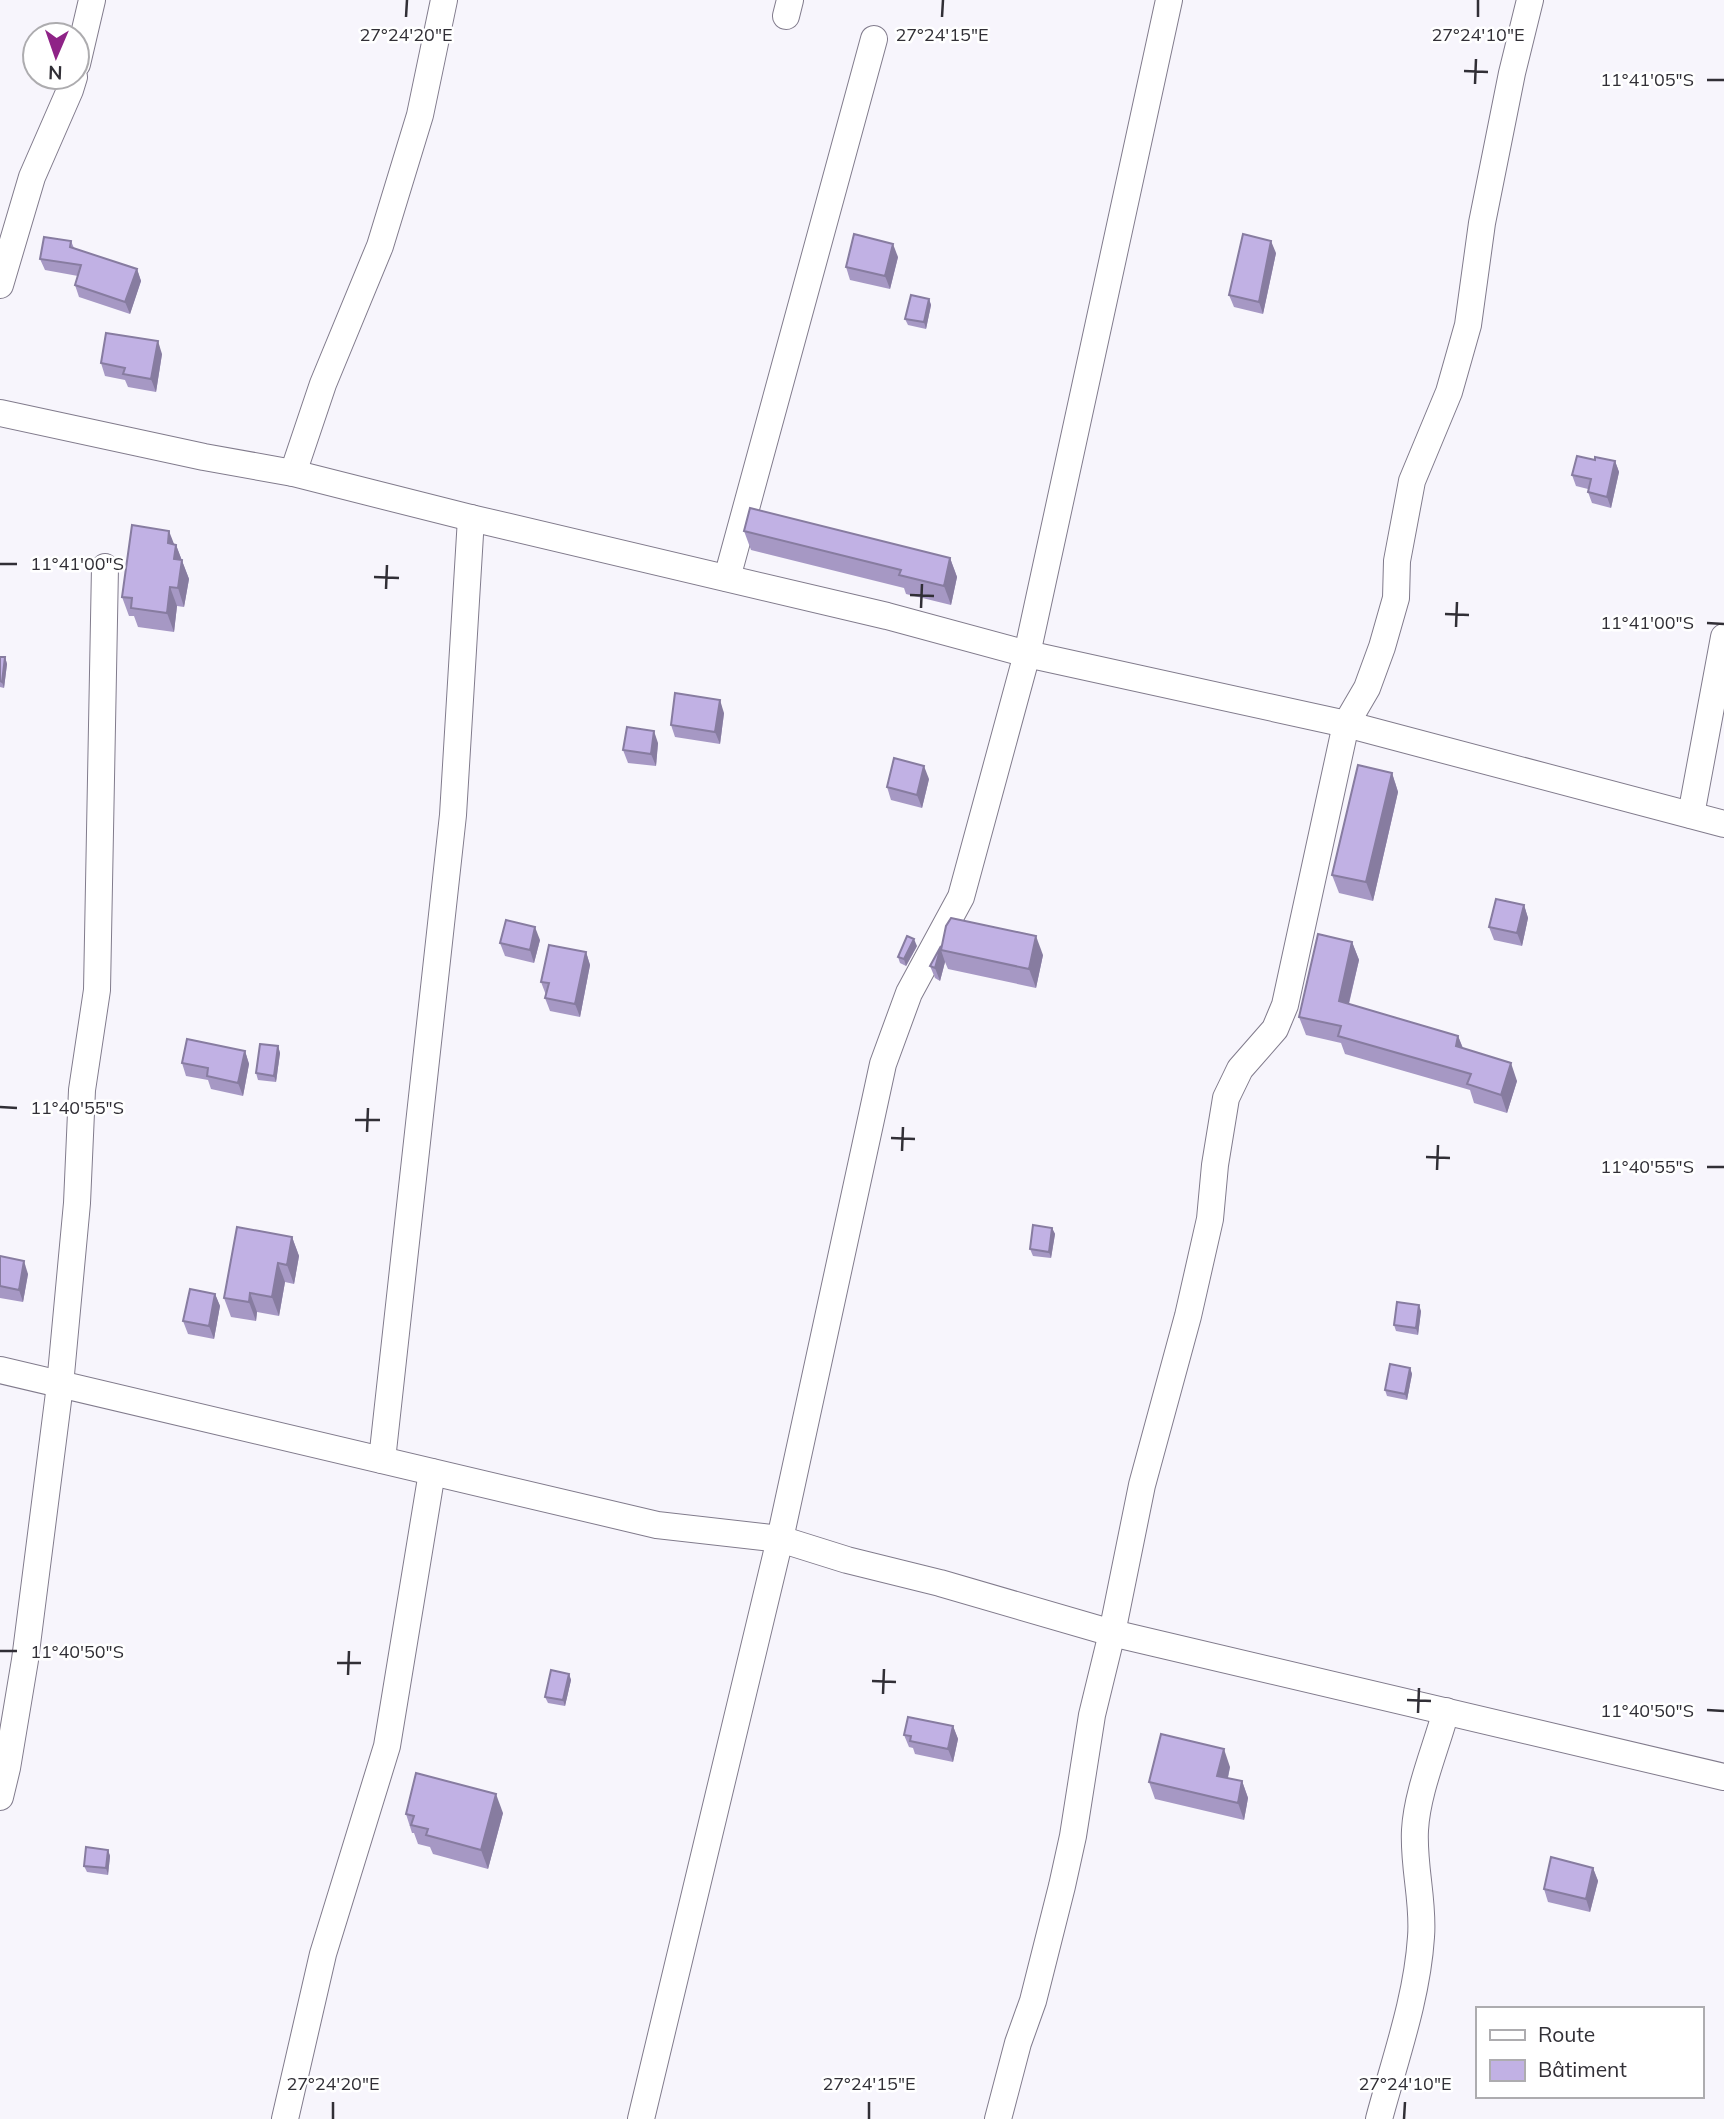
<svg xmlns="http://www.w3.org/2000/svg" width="1724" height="2119" font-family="Mulish,sans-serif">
  <rect width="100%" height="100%" fill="#f7f5fc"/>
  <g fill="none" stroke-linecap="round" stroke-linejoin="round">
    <g stroke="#817b8c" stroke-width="28">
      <g id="street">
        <path d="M 786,16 L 790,0"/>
        <path d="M 77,64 L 92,0"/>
        <path d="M 0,285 L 32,177 L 70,90 L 74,77"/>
        <path d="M 0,413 L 204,457 L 293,473 L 471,518 L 887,616 L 1027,654 L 1346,724 L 1724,824"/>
        <path d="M 293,473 L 323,384 L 380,246 L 420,115 L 444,0"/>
        <path d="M 727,578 L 874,39"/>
        <path d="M 1691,815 L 1724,637"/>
        <path d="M 0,1370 L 657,1525 L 780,1539 L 847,1560 L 940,1583 L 1112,1633 L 1724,1777"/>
        <path d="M 382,1460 L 453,815 L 471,518"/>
        <path d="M 0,1797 L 7,1768 L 25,1660 L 60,1385 L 77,1203 L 82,1090 L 97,990 L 105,567"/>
        <path d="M 285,2119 L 323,1954 L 387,1746 L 432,1472"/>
        <path d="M 641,2119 L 780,1539 L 883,1064 L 909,993 L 961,897 L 1027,654 L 1169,0"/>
        <path d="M 998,2119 L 1018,2043 L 1033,2001 L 1062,1886 L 1073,1836 L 1092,1715 L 1112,1633 L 1142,1485 L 1188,1316 L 1210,1219 L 1215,1165 L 1226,1098 L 1240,1069 L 1275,1029 L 1285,1005 L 1346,724 L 1367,688 L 1382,647 L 1396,598 L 1397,561 L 1412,481 L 1449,392 L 1468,325 L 1482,223 L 1512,73 L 1530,0"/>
        <path d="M 1379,2119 C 1395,2059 1417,1999 1421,1937 C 1424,1902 1413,1866 1415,1830 C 1417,1792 1436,1748 1446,1711"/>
      </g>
    </g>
    <use href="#street" stroke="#fff" stroke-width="26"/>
  </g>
  <g fill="#a698c4">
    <path d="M 71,241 L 74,248 L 137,269 L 141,281 L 130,314 L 79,297 L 75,285 L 78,276 L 45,270 L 40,259 Z"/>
    <path d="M 1276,253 L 1263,314 L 1234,307 L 1229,295 Z"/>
    <path d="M 898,257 L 890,289 L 850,280 L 846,267 Z"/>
    <path d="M 929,299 L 931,305 L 926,329 L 908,325 L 905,319 Z"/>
    <path d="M 162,354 L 156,392 L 128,387 L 125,380 L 105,376 L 101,363 Z"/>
    <path d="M 1595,460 L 1615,461 L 1619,472 L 1611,508 L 1592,503 L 1588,492 L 1588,489 L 1576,486 L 1572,475 Z"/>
    <path d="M 744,531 L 950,558 L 957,577 L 951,605 L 906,594 L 904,588 L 751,550 Z"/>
    <path d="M 174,545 L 176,545 L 189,579 L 184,607 L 177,606 L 174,632 L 138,627 L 134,616 L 129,616 L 122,597 Z"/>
    <path d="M 0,657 L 5,657 L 7,664 L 4,688 L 0,687 Z"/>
    <path d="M 724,713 L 720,744 L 675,737 L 671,725 Z"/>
    <path d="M 658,743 L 656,766 L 628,763 L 623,750 Z"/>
    <path d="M 1392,773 L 1398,792 L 1373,901 L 1339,893 L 1332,875 Z"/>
    <path d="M 929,779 L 922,808 L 891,800 L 887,787 Z"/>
    <path d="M 1524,905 L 1528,918 L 1522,946 L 1494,940 L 1489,927 Z"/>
    <path d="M 540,940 L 534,963 L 505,956 L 500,943 Z"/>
    <path d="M 1352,942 L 1359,960 L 1349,1004 L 1458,1036 L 1463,1048 L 1517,1081 L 1507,1113 L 1474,1103 L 1470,1090 L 1345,1054 L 1341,1043 L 1306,1035 L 1299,1017 Z"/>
    <path d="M 917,946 L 906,966 L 900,963 L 898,957 Z"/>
    <path d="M 941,946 L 1043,955 L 1036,988 L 948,969 L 945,962 L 940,981 L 935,978 L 930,966 Z"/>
    <path d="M 586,952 L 590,965 L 580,1017 L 550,1011 L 545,998 L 546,995 L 541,982 Z"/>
    <path d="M 278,1046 L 280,1053 L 276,1082 L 258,1080 L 256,1073 Z"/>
    <path d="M 245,1051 L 249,1064 L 243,1096 L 211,1089 L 208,1080 L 186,1076 L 182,1063 Z"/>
    <path d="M 1052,1228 L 1055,1234 L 1051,1258 L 1033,1256 L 1030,1249 Z"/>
    <path d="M 292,1237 L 299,1256 L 294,1284 L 285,1282 L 279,1316 L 257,1312 L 256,1321 L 231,1317 L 224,1298 Z"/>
    <path d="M 0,1256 L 28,1274 L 23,1302 L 0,1298 Z"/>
    <path d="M 215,1294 L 220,1306 L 214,1339 L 188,1334 L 183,1321 Z"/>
    <path d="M 1421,1311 L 1418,1335 L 1396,1331 L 1394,1325 Z"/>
    <path d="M 1410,1368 L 1412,1374 L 1407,1400 L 1387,1396 L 1385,1390 Z"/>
    <path d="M 569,1674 L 571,1680 L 565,1706 L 548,1703 L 545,1697 Z"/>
    <path d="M 953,1726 L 958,1739 L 953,1762 L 915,1754 L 913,1748 L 909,1747 L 904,1735 Z"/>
    <path d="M 1230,1767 L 1228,1778 L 1242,1781 L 1248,1798 L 1244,1820 L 1155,1799 L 1149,1782 Z"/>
    <path d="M 503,1813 L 488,1869 L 433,1854 L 430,1847 L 418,1844 L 414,1833 L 412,1833 L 406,1814 Z"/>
    <path d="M 108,1850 L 110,1856 L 108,1875 L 87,1872 L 84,1866 Z"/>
    <path d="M 1593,1868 L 1598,1881 L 1590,1912 L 1548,1902 L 1544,1889 Z"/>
  </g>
  <g fill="#877ca0">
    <path d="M 1271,241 L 1276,253 L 1263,314 L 1259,302 Z"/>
    <path d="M 893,244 L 898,257 L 890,289 L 885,276 Z"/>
    <path d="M 137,269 L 141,281 L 130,314 L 125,302 Z"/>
    <path d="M 929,299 L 931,305 L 926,329 L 924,322 Z"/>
    <path d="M 158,341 L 162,354 L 156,392 L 151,379 Z"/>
    <path d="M 1615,461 L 1619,472 L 1611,508 L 1607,497 Z"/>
    <path d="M 169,531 L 176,549 L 176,545 L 189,579 L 184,607 L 178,588 L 168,543 Z"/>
    <path d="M 950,558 L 957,577 L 951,605 L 944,586 Z"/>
    <path d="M 170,587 L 177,606 L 174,632 L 167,613 Z"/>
    <path d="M 5,657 L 7,664 L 4,688 L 2,682 Z"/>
    <path d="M 720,700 L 724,713 L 720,744 L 715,732 Z"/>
    <path d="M 654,731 L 658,743 L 656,766 L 651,754 Z"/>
    <path d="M 924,766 L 929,779 L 922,808 L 917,795 Z"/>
    <path d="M 1392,773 L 1398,792 L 1373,901 L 1366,882 Z"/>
    <path d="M 1524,905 L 1528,918 L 1522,946 L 1517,933 Z"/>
    <path d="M 535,927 L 540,940 L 534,963 L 530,950 Z"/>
    <path d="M 1036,936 L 1043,955 L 1036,988 L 1029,969 Z"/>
    <path d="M 914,939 L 917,946 L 906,966 L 904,959 Z"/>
    <path d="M 1352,942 L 1359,960 L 1345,1019 L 1339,1001 Z"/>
    <path d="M 941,946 L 941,950 L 945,962 L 940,981 L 935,968 Z"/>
    <path d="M 586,952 L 590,965 L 580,1017 L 575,1004 Z"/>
    <path d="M 1458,1036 L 1465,1054 L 1456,1046 Z"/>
    <path d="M 278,1046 L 280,1053 L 276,1082 L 274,1076 Z"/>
    <path d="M 245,1051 L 249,1064 L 243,1096 L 238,1083 Z"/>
    <path d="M 1511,1063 L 1517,1081 L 1507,1113 L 1501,1095 Z"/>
    <path d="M 1052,1228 L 1055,1234 L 1051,1258 L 1049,1252 Z"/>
    <path d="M 292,1237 L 299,1256 L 294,1284 L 287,1265 Z"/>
    <path d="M 24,1261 L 28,1274 L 23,1302 L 19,1290 Z"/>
    <path d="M 278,1263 L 285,1282 L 279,1316 L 272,1297 Z"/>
    <path d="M 250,1293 L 257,1312 L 256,1321 L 249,1302 Z"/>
    <path d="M 215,1294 L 220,1306 L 214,1339 L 209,1326 Z"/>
    <path d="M 1419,1305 L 1421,1311 L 1418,1335 L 1416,1328 Z"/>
    <path d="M 1410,1368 L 1412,1374 L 1407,1400 L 1405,1394 Z"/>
    <path d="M 569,1674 L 571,1680 L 565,1706 L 563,1700 Z"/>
    <path d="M 953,1726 L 958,1739 L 953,1762 L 948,1749 Z"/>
    <path d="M 1224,1749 L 1230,1767 L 1224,1794 L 1217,1776 Z"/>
    <path d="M 1242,1781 L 1248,1798 L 1244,1820 L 1238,1803 Z"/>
    <path d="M 496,1794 L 503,1813 L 488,1869 L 481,1850 Z"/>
    <path d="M 108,1850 L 110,1856 L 108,1875 L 106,1868 Z"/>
    <path d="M 1593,1868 L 1598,1881 L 1590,1912 L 1586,1899 Z"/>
  </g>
  <g fill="#c1b1e4" stroke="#877ca0" stroke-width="2">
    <path d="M 854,234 L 893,244 L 885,276 L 846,267 Z"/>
    <path d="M 1243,234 L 1271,241 L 1259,302 L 1229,295 Z"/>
    <path d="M 44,237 L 71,241 L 70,247 L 137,269 L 125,302 L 75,285 L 81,265 L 40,259 Z"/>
    <path d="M 911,295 L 929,299 L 924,322 L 905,319 Z"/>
    <path d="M 106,333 L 158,341 L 151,379 L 123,374 L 125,368 L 101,363 Z"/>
    <path d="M 1577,456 L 1595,460 L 1595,457 L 1615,461 L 1607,497 L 1588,492 L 1591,479 L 1572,475 Z"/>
    <path d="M 750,508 L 950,558 L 944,586 L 899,575 L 901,570 L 744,531 Z"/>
    <path d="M 132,525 L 169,531 L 168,543 L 176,545 L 174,559 L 182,560 L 178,588 L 170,587 L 167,613 L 131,608 L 132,598 L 122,597 Z"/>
    <path d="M 0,657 L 5,657 L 2,682 L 0,681 Z"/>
    <path d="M 675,693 L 720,700 L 715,732 L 671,725 Z"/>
    <path d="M 627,727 L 654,731 L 651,754 L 623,750 Z"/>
    <path d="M 894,758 L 924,766 L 917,795 L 887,787 Z"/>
    <path d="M 1358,765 L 1392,773 L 1366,882 L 1332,875 Z"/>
    <path d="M 1496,899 L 1524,905 L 1517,933 L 1489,927 Z"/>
    <path d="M 951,918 L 1036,936 L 1029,969 L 941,950 L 946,926 Z"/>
    <path d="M 506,920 L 535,927 L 530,950 L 500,943 Z"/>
    <path d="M 1318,934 L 1352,942 L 1339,1001 L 1458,1036 L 1456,1046 L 1511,1063 L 1501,1095 L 1467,1084 L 1471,1074 L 1338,1036 L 1341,1026 L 1299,1017 Z"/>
    <path d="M 907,936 L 914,939 L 904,959 L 898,957 Z"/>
    <path d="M 549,945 L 586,952 L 575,1004 L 545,998 L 549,983 L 541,982 Z"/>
    <path d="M 941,946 L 935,968 L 930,966 Z"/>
    <path d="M 187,1039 L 245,1051 L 238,1083 L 207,1076 L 208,1068 L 182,1063 Z"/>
    <path d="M 260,1044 L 278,1046 L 274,1076 L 256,1073 Z"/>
    <path d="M 1033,1225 L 1052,1228 L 1049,1252 L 1030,1249 Z"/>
    <path d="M 237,1227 L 292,1237 L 287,1265 L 278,1263 L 272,1297 L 250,1293 L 249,1302 L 224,1298 Z"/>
    <path d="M 0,1256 L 24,1261 L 19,1290 L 0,1286 Z"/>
    <path d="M 190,1289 L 215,1294 L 209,1326 L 183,1321 Z"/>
    <path d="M 1397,1302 L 1419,1305 L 1416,1328 L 1394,1325 Z"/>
    <path d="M 1390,1364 L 1410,1368 L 1405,1394 L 1385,1390 Z"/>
    <path d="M 551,1670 L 569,1674 L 563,1700 L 545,1697 Z"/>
    <path d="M 908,1717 L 953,1726 L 948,1749 L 910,1741 L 911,1736 L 904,1735 Z"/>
    <path d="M 1161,1734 L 1224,1749 L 1217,1776 L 1242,1781 L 1238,1803 L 1149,1782 Z"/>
    <path d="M 416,1773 L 496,1794 L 481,1850 L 426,1835 L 428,1829 L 411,1825 L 414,1816 L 406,1814 Z"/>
    <path d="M 86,1847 L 108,1850 L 106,1868 L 84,1866 Z"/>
    <path d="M 1551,1857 L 1593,1868 L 1586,1899 L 1544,1889 Z"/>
  </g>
  <path fill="none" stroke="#312f36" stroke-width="2.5" d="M 406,17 L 407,0M 942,17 L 943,0M 1478,17 L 1478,0M 1464,71 L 1488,72M 1707,80 L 1724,80M 1475,84 L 1476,59M 0,564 L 17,564M 374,577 L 399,578M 386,589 L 387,565M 910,595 L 934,596M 921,608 L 922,584M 1445,614 L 1469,615M 1707,623 L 1724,624M 1456,627 L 1457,602M 0,1107 L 17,1108M 355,1120 L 380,1120M 367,1132 L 368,1108M 891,1138 L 915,1139M 902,1151 L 903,1127M 1426,1157 L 1450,1158M 1707,1167 L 1724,1167M 1437,1170 L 1438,1145M 0,1651 L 17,1651M 337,1663 L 361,1663M 348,1675 L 349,1651M 872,1681 L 896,1682M 883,1694 L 884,1669M 1407,1700 L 1431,1701M 1707,1710 L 1724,1711M 1418,1713 L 1419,1688M 333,2119 L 333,2102M 869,2119 L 869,2102M 1404,2119 L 1405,2102"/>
  <g font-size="18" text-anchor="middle" fill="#312f36" stroke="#fff" stroke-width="5" stroke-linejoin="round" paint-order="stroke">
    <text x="406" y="41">27°24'20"E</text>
    <text x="942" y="41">27°24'15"E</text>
    <text x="1478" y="41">27°24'10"E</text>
    <text x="1647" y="86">11°41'05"S</text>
    <text x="77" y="570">11°41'00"S</text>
    <text x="1647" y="629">11°41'00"S</text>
    <text x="77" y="1114">11°40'55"S</text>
    <text x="1647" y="1173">11°40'55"S</text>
    <text x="77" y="1658">11°40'50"S</text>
    <text x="1647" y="1717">11°40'50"S</text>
    <text x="333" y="2090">27°24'20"E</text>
    <text x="869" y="2090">27°24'15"E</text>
    <text x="1405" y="2090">27°24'10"E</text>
  </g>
  <rect x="1476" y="2007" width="228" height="91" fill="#ffffff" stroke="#adacaf" stroke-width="2"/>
  <rect x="1490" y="2030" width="35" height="10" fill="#ffffff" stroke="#adacaf" stroke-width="2"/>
  <text x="1538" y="2042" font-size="21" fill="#312f36">Route</text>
  <rect x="1490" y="2060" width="35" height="21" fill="#c1b1e4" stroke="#adacaf" stroke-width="2"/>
  <text x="1538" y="2077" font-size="21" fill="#312f36">Bâtiment</text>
  <g transform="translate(56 56) rotate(182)"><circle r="33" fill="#ffffff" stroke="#adacaf" stroke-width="2"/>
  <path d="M0-5L12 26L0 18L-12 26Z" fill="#8f2387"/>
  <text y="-10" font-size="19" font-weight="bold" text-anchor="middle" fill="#312f36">N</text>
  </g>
</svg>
